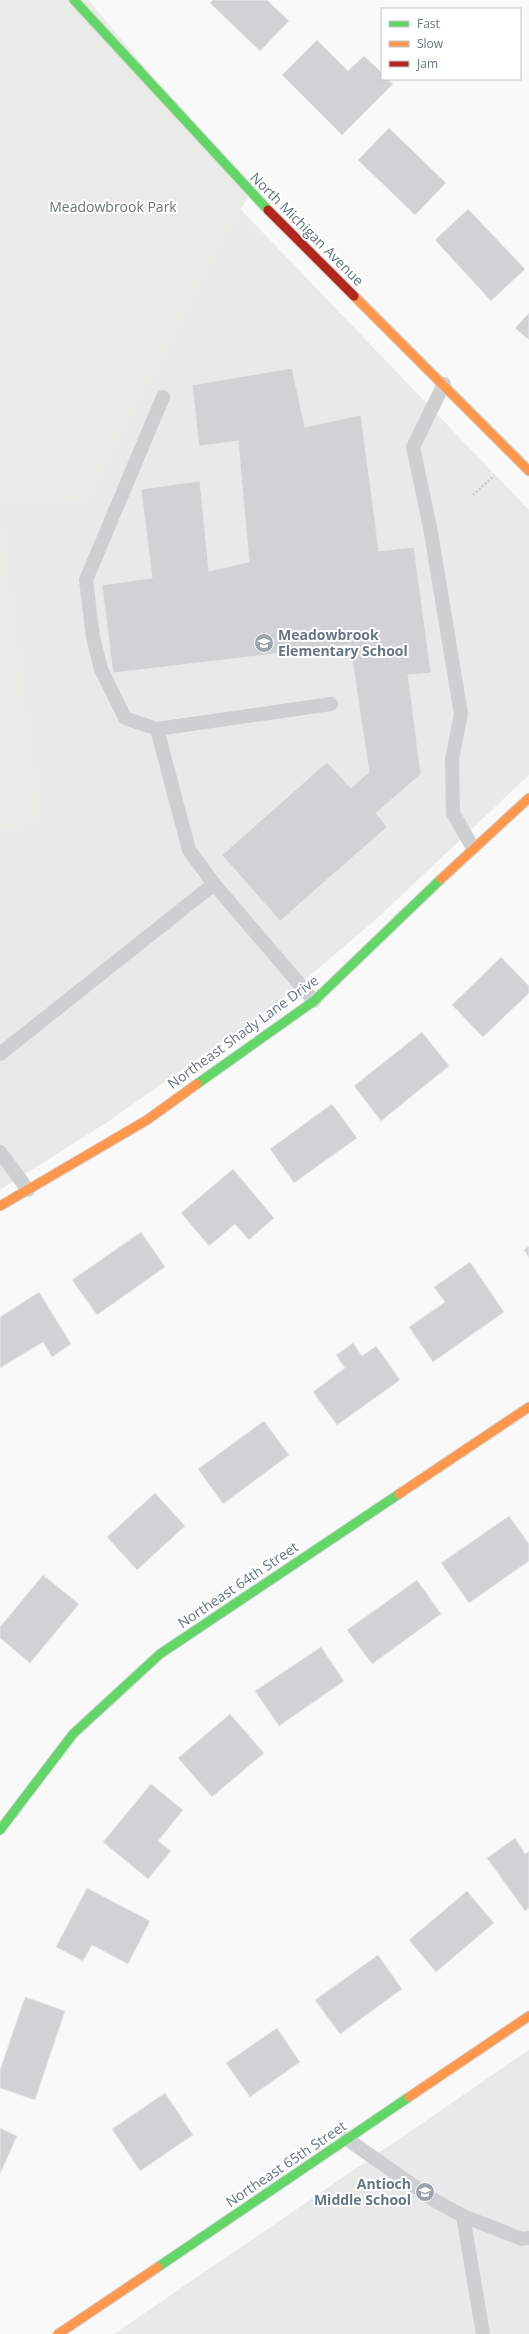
<svg xmlns="http://www.w3.org/2000/svg" width="529" height="2334" font-family="'Open Sans',sans-serif">
  <rect width="100%" height="100%" fill="#f9f9f9"/>
  <g fill="#e8e9e9">
    <path d="M 40,0 L 529,510 L 529,775 L 372,923 L 277,1003 L 109,1121 L 0,1190 L 0,3 Z"/>
    <path d="M 529,2050 L 529,2334 L 114,2334 Z"/>
  </g>
  <g fill="#e8ebe6">
    <path d="M 0,0 L 88,0 L 250,192 L 88,499 L 0,507 Z"/>
    <path d="M 0,508 L 42,824 L 0,829 Z"/>
  </g>
  <g fill="#d0d2d3" stroke="#e8e8e8">
    <path d="M 213,0 L 267,0 L 289,21 L 260,51 L 210,3 Z"/>
    <path d="M 317,40 L 348,71 L 364,56 L 382,73 L 382,79 L 388,79 L 393,84 L 342,135 L 282,75 Z"/>
    <path d="M 389,128 L 446,183 L 415,215 L 358,160 Z"/>
    <path d="M 468,209 L 525,269 L 491,301 L 435,240 Z"/>
    <path d="M 529,313 L 529,340 L 515,328 Z"/>
    <path d="M 292,368 L 305,427 L 361,415 L 379,551 L 414,547 L 431,673 L 408,675 L 421,774 L 376,813 L 387,827 L 280,921 L 222,855 L 327,762 L 351,788 L 369,772 L 350,645 L 113,673 L 102,585 L 152,578 L 141,489 L 200,481 L 209,571 L 249,562 L 238,441 L 199,446 L 192,385 Z"/>
    <path d="M 501,957 L 529,986 L 529,993 L 483,1037 L 452,1005 Z"/>
    <path d="M 422,1032 L 449,1066 L 381,1121 L 354,1086 Z"/>
    <path d="M 332,1104 L 357,1138 L 294,1183 L 270,1149 Z"/>
    <path d="M 233,1169 L 274,1218 L 249,1240 L 235,1224 L 209,1246 L 181,1213 Z"/>
    <path d="M 141,1232 L 165,1267 L 97,1315 L 72,1280 Z"/>
    <path d="M 529,1246 L 529,1258 L 524,1250 Z"/>
    <path d="M 470,1262 L 504,1312 L 433,1362 L 409,1327 L 445,1302 L 434,1287 Z"/>
    <path d="M 39,1292 L 71,1344 L 52,1357 L 43,1342 L 0,1368 L 0,1317 Z"/>
    <path d="M 353,1343 L 362,1356 L 376,1346 L 400,1380 L 337,1425 L 313,1392 L 345,1368 L 336,1355 Z"/>
    <path d="M 264,1421 L 289,1455 L 223,1504 L 198,1469 Z"/>
    <path d="M 155,1493 L 185,1526 L 137,1570 L 107,1537 Z"/>
    <path d="M 509,1516 L 529,1544 L 529,1561 L 469,1603 L 441,1563 Z"/>
    <path d="M 43,1575 L 79,1604 L 30,1663 L 0,1638 L 0,1627 Z"/>
    <path d="M 417,1580 L 441,1614 L 372,1664 L 347,1630 Z"/>
    <path d="M 321,1647 L 344,1681 L 279,1726 L 255,1691 Z"/>
    <path d="M 230,1714 L 264,1753 L 212,1797 L 178,1758 Z"/>
    <path d="M 151,1784 L 183,1810 L 158,1841 L 171,1851 L 148,1879 L 103,1842 Z"/>
    <path d="M 515,1838 L 525,1854 L 529,1851 L 529,1908 L 525,1911 L 487,1858 Z"/>
    <path d="M 87,1888 L 150,1921 L 128,1964 L 92,1945 L 83,1961 L 56,1947 Z"/>
    <path d="M 467,1891 L 494,1923 L 436,1972 L 409,1940 Z"/>
    <path d="M 378,1955 L 402,1989 L 340,2034 L 315,2000 Z"/>
    <path d="M 25,1997 L 65,2011 L 35,2100 L 0,2088 L 0,2070 Z"/>
    <path d="M 277,2028 L 300,2062 L 250,2097 L 226,2063 Z"/>
    <path d="M 165,2093 L 193,2135 L 140,2171 L 112,2129 Z"/>
    <path d="M 0,2128 L 17,2136 L 0,2174 Z"/>
  </g>
  <g fill="none" stroke-linecap="round" stroke-linejoin="round">
    <g stroke="#d5d6d7" stroke-width="11">
      <g id="fast">
        <path d="M 74,0 L 268,210"/>
        <path d="M 197,1084 L 314,1001 L 441,879"/>
        <path d="M 0,1830 L 73,1734 L 160,1654 L 399,1494"/>
        <path d="M 158,2267 L 409,2097"/>
      </g>
    </g>
    <g stroke="#d5d6d7" stroke-width="11">
      <g id="slow">
        <path d="M 354,296 L 529,471"/>
        <path d="M 441,879 L 529,798"/>
        <path d="M 0,1206 L 147,1120 L 197,1084"/>
        <path d="M 399,1494 L 529,1407"/>
        <path d="M 409,2097 L 529,2016"/>
        <path d="M 58,2334 L 158,2267"/>
      </g>
    </g>
    <g stroke="#d5d6d7" stroke-width="11">
      <path id="jam" d="M 268,210 L 354,296"/>
    </g>
    <path stroke="#cbcccd" stroke-width="2.5" stroke-dasharray="2 2" stroke-linecap="butt" d="M 473,495 L 494,476"/>
    <g stroke="#cecfd0" stroke-width="14">
      <path d="M 444,384 L 413,447 L 430,527 L 461,714 L 452,759 L 453,813 L 473,848"/>
      <path d="M 157,729 L 125,718 L 101,669 L 93,637 L 86,580 L 163,397"/>
      <path d="M 214,884 L 189,850 L 157,729 L 331,704"/>
      <path d="M 0,1054 L 214,884 L 314,1001"/>
      <path d="M 0,1152 L 28,1190"/>
      <path d="M 347,2139 L 434,2200 L 463,2216 L 522,2239 L 529,2238"/>
      <path d="M 463,2216 L 483,2334"/>
    </g>
    <use href="#fast" stroke="#63d668" stroke-width="9"/>
    <use href="#slow" stroke="#ff974d" stroke-width="9"/>
    <use href="#jam" stroke="#b3261e" stroke-width="9"/>
  </g>
  <defs>
    <g id="school-disc" transform="scale(1)"><circle r="9.5" fill="#99a4ac" stroke="#fff"/><path d="M0-5L7-2L0 1L-7-2ZM-4 1L0 2.5L4 1V4Q0 6-4 4Z" fill="#fff"/></g>
  </defs>
  <g fill-rule="evenodd">
    <use href="#school-disc" x="264" y="643"/>
    <use href="#school-disc" x="425" y="2192"/>
  </g>
  <g text-anchor="middle" stroke-width="4" stroke-linejoin="round" paint-order="stroke">
    <g font-size="14" fill="#687a64" stroke="#fff">
      <text x="113" y="212">Meadowbrook Park</text>
    </g>
    <g font-size="14" fill="#657683" stroke="#fff">
      <text transform="translate(307 229) rotate(45)" y="5">North Michigan Avenue</text>
      <text transform="translate(243 1032) rotate(-36)" y="5">Northeast Shady Lane Drive</text>
      <text transform="translate(238 1585) rotate(-34)" y="5">Northeast 64th Street</text>
      <text transform="translate(286 2164) rotate(-34)" y="5">Northeast 65th Street</text>
    </g>
    <g font-size="14" font-weight="bold" fill="#657683" stroke="#fff" text-anchor="start">
      <text x="278" y="640">Meadowbrook<tspan x="278" dy="16">Elementary School</tspan></text>
      <text x="411" y="2189" text-anchor="end">Antioch<tspan x="411" dy="16">Middle School</tspan></text>
    </g>
  </g>
  <rect x="381" y="8" width="140" height="72" fill="#ffffff" stroke="#c1c8cd"/>
  <rect x="389" y="21" width="20" height="6" fill="#63d668" stroke="#c1c8cd"/>
  <text x="417" y="28" font-size="12" fill="#657683">Fast</text>
  <rect x="389" y="41" width="20" height="6" fill="#ff974d" stroke="#c1c8cd"/>
  <text x="417" y="48" font-size="12" fill="#657683">Slow</text>
  <rect x="389" y="61" width="20" height="6" fill="#b3261e" stroke="#c1c8cd"/>
  <text x="417" y="68" font-size="12" fill="#657683">Jam</text>
</svg>
